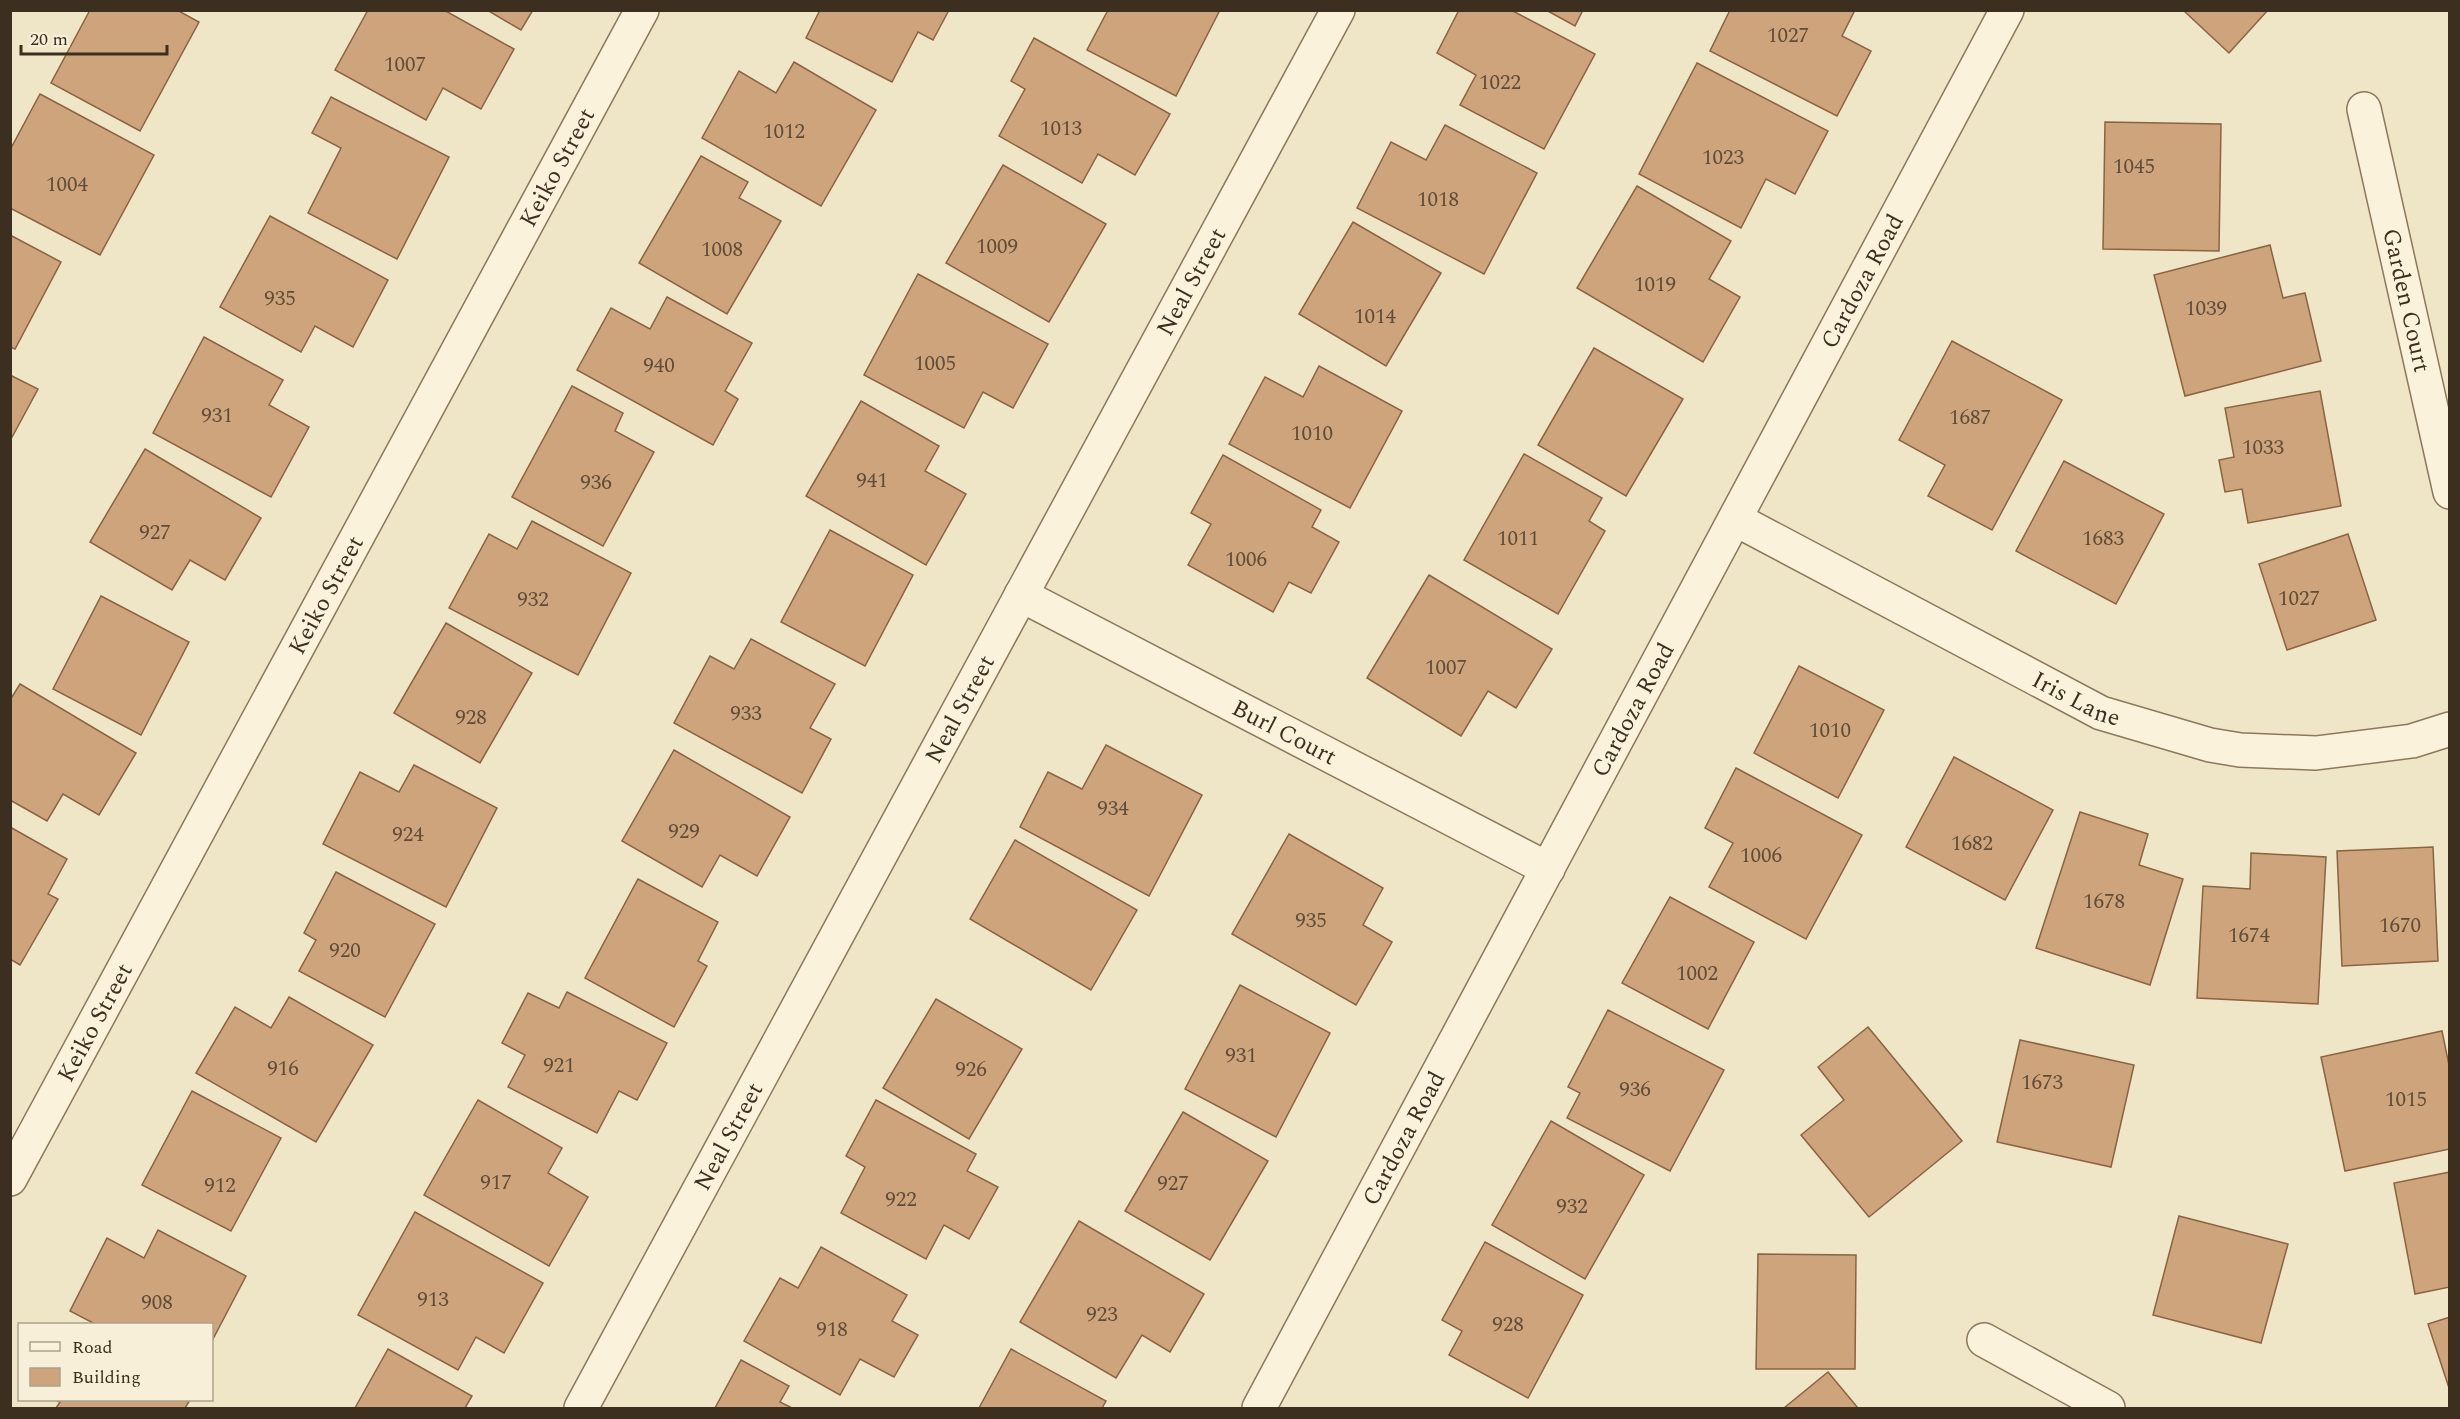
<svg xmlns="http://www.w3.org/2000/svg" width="2460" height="1419" font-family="Spectral,serif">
  <rect width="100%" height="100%" fill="#efe6c7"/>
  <g fill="#cea47d" stroke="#8c6341" stroke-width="1.5">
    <path d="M 90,10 L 177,10 L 199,22 L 140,131 L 51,83 Z"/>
    <path d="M 368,10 L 444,10 L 514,49 L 481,109 L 443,88 L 426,120 L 335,70 Z"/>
    <path d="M 487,10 L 533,10 L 521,30 Z"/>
    <path d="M 820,10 L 949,10 L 933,40 L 918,32 L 892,82 L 806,38 Z"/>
    <path d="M 1108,10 L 1220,10 L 1176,96 L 1087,50 Z"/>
    <path d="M 1459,10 L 1511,10 L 1595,54 L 1544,149 L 1460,105 L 1476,75 L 1437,53 Z"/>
    <path d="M 1546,10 L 1583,10 L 1575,26 Z"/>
    <path d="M 1730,10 L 1855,10 L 1842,36 L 1871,51 L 1837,116 L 1710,51 Z"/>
    <path d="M 2183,10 L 2268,10 L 2229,53 Z"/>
    <path d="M 1034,38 L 1170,114 L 1135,175 L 1098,154 L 1082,183 L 999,136 L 1025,89 L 1011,81 Z"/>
    <path d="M 794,62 L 876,110 L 821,206 L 702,138 L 739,71 L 776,93 Z"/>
    <path d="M 1697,63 L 1828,131 L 1795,194 L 1766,179 L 1741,228 L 1639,174 Z"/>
    <path d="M 40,94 L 154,155 L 100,255 L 10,208 L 10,150 Z"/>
    <path d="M 331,97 L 449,157 L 397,259 L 308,213 L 341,148 L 312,133 Z"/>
    <path d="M 2105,122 L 2221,124 L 2219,251 L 2103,249 Z"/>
    <path d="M 1445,125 L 1537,173 L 1484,274 L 1357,208 L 1391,142 L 1426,160 Z"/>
    <path d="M 701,156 L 748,182 L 739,198 L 781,221 L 727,314 L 639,263 Z"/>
    <path d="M 1003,165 L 1106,224 L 1049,322 L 946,263 Z"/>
    <path d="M 1637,186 L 1731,241 L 1709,279 L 1740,297 L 1703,362 L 1577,288 Z"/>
    <path d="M 270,216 L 388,280 L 353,347 L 315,326 L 301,352 L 220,307 Z"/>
    <path d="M 1353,222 L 1441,273 L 1386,366 L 1299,314 Z"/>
    <path d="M 10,235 L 61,262 L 15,349 L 10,347 Z"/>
    <path d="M 2270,245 L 2283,298 L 2305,293 L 2321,361 L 2185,396 L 2154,275 Z"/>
    <path d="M 918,274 L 1048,344 L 1013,408 L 983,392 L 964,428 L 864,375 Z"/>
    <path d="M 667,297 L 752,343 L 725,391 L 738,399 L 713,445 L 577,370 L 611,308 L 650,329 Z"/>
    <path d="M 204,337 L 283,380 L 269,405 L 309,427 L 271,497 L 153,433 Z"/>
    <path d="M 1952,341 L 2062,400 L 1992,530 L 1928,496 L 1945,465 L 1899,440 Z"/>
    <path d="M 1594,348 L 1683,399 L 1626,496 L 1538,445 Z"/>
    <path d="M 1319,366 L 1402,411 L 1350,508 L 1229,444 L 1265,377 L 1303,397 Z"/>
    <path d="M 10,375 L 38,389 L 10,441 Z"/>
    <path d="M 572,386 L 623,413 L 615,431 L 654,452 L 603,546 L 512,497 Z"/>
    <path d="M 2320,391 L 2341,506 L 2248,523 L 2242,489 L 2225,492 L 2219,460 L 2234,457 L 2225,408 Z"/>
    <path d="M 861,401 L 939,446 L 925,471 L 966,494 L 926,565 L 806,496 Z"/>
    <path d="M 145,449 L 261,518 L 225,580 L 190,560 L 172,590 L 90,542 Z"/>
    <path d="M 1524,454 L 1602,498 L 1589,521 L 1605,531 L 1558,614 L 1464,560 Z"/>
    <path d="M 1223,455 L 1321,510 L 1312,527 L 1339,542 L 1311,593 L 1289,582 L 1273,612 L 1188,565 L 1211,524 L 1191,513 Z"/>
    <path d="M 2064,461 L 2164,514 L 2116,604 L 2016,551 Z"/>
    <path d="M 532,521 L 631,573 L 578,675 L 449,608 L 489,534 L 517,549 Z"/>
    <path d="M 830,530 L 913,575 L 865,666 L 781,622 Z"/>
    <path d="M 2348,534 L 2376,620 L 2287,650 L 2259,564 Z"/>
    <path d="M 1429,575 L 1552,649 L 1516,708 L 1488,691 L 1461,736 L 1367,678 Z"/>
    <path d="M 101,596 L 189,642 L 141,735 L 53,689 Z"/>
    <path d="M 446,623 L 532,673 L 480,763 L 394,713 Z"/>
    <path d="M 751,639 L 835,684 L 810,728 L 831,739 L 802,793 L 674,723 L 710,656 L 734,669 Z"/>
    <path d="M 1799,666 L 1884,710 L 1838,798 L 1754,753 Z"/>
    <path d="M 20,684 L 136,753 L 99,815 L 63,794 L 47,821 L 10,800 L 10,700 Z"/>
    <path d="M 1106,745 L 1202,795 L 1149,896 L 1020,827 L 1048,772 L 1082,789 Z"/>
    <path d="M 674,750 L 790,817 L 757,876 L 720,855 L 702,887 L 622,841 Z"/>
    <path d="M 1954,757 L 2053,810 L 2005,900 L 1906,847 Z"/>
    <path d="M 414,765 L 497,808 L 446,907 L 323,844 L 360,772 L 399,792 Z"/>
    <path d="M 1736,768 L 1862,835 L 1806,939 L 1709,887 L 1733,843 L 1705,828 Z"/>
    <path d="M 2080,812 L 2148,834 L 2139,865 L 2183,879 L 2150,985 L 2036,948 Z"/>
    <path d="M 10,827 L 67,859 L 48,894 L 58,899 L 20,965 L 10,959 Z"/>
    <path d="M 1289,834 L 1383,888 L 1363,925 L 1392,942 L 1356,1005 L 1232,934 Z"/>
    <path d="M 1015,840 L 1137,910 L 1091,990 L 970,919 Z"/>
    <path d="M 2433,847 L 2438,961 L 2342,966 L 2337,851 Z"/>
    <path d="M 2251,853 L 2326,857 L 2318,1004 L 2197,998 L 2203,886 L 2250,889 Z"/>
    <path d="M 336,872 L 435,924 L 385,1017 L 299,971 L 316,940 L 304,933 Z"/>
    <path d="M 638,879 L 718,922 L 698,961 L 707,966 L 674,1027 L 585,978 Z"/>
    <path d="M 1670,897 L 1754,942 L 1708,1029 L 1622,983 Z"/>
    <path d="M 1240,985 L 1330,1033 L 1276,1137 L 1185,1089 Z"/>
    <path d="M 567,992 L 667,1043 L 637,1100 L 619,1091 L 597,1133 L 508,1087 L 525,1055 L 502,1043 L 528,993 L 559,1008 Z"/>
    <path d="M 289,997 L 373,1045 L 316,1142 L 196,1073 L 235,1007 L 271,1028 Z"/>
    <path d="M 936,999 L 1022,1049 L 969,1139 L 883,1088 Z"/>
    <path d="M 1608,1010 L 1724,1070 L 1670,1171 L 1567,1118 L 1580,1093 L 1568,1087 Z"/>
    <path d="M 1868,1027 L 1962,1141 L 1869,1217 L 1801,1135 L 1844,1100 L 1818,1067 Z"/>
    <path d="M 2442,1031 L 2450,1070 L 2450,1149 L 2345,1171 L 2321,1057 Z"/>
    <path d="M 2020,1040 L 2134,1065 L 2111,1167 L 1997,1142 Z"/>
    <path d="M 192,1091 L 281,1138 L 231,1231 L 142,1185 Z"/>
    <path d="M 478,1100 L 562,1148 L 548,1173 L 588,1197 L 549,1266 L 424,1195 Z"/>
    <path d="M 876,1100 L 976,1154 L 967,1171 L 998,1187 L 969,1239 L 944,1225 L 926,1259 L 841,1213 L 865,1167 L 846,1156 Z"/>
    <path d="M 1183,1112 L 1268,1161 L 1210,1260 L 1125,1211 Z"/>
    <path d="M 1551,1121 L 1644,1175 L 1585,1279 L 1492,1225 Z"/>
    <path d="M 2450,1172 L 2450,1287 L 2415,1294 L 2394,1183 Z"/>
    <path d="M 415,1212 L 543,1283 L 504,1353 L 476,1337 L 458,1370 L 358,1315 Z"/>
    <path d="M 2179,1216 L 2288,1244 L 2261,1343 L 2153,1315 Z"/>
    <path d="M 1079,1221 L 1204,1294 L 1170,1352 L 1142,1335 L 1116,1378 L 1020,1322 Z"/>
    <path d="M 158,1230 L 246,1276 L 212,1341 L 212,1324 L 95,1324 L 70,1311 L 107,1238 L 144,1258 Z"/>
    <path d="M 1485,1242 L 1583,1295 L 1528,1398 L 1449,1355 L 1462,1331 L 1442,1320 Z"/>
    <path d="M 821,1247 L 907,1295 L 892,1321 L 918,1335 L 894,1377 L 860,1359 L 840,1395 L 744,1341 L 780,1278 L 798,1288 Z"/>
    <path d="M 1758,1254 L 1856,1255 L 1855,1369 L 1756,1369 Z"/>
    <path d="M 2450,1317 L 2450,1391 L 2428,1324 Z"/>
    <path d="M 388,1349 L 472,1396 L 465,1408 L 355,1408 Z"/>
    <path d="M 1011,1349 L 1106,1401 L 1102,1408 L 979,1408 Z"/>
    <path d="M 741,1360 L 789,1386 L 780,1402 L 792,1408 L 715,1408 Z"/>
    <path d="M 1828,1372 L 1858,1408 L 1784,1408 Z"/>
    <path d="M 55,1400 L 190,1400 L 185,1408 L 56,1408 L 60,1402 Z"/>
  </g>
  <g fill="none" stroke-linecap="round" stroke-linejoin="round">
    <g stroke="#8c785c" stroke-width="36">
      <g id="street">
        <path id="s1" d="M 2364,109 L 2450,492"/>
        <path id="s2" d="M 1735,519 L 2101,713 L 2210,745 L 2240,750 L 2316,753 L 2412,741 L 2450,729"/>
        <path id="s3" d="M 1021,595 L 1548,869"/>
        <path id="s4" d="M 10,1179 L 642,10"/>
        <path d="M 1984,1340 L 2108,1408"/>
        <path id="s5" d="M 581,1408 L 1338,10"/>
        <path id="s6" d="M 1259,1408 L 2007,10"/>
      </g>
    </g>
    <use href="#street" stroke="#faf2db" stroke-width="33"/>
  </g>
  <g text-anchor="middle" stroke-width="4.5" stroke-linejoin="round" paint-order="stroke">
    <g font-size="21" fill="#604c37">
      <text x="1788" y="42">1027</text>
      <text x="405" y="71">1007</text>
      <text x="1500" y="89">1022</text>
      <text x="1061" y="135">1013</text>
      <text x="784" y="138">1012</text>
      <text x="1723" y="164">1023</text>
      <text x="2134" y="173">1045</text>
      <text x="67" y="191">1004</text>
      <text x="1438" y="206">1018</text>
      <text x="997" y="253">1009</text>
      <text x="722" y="256">1008</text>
      <text x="1655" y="291">1019</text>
      <text x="280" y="305">935</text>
      <text x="2206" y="315">1039</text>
      <text x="1375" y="323">1014</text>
      <text x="935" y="370">1005</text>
      <text x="659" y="372">940</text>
      <text x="217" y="422">931</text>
      <text x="1970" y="424">1687</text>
      <text x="1312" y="440">1010</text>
      <text x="2263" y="454">1033</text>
      <text x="872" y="487">941</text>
      <text x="596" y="489">936</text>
      <text x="155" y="539">927</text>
      <text x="1518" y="545">1011</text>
      <text x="2103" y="545">1683</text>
      <text x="1246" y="566">1006</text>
      <text x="2299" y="605">1027</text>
      <text x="533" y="606">932</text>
      <text x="1446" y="674">1007</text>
      <text x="746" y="720">933</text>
      <text x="471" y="724">928</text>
      <text x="1830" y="737">1010</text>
      <text x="1113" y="815">934</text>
      <text x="684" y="838">929</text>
      <text x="408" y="841">924</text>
      <text x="1972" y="850">1682</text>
      <text x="1761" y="862">1006</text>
      <text x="2104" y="908">1678</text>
      <text x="1311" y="927">935</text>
      <text x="2400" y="932">1670</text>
      <text x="2249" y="942">1674</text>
      <text x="345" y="957">920</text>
      <text x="1697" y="980">1002</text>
      <text x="1241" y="1062">931</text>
      <text x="559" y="1072">921</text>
      <text x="283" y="1075">916</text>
      <text x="971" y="1076">926</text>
      <text x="2042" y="1089">1673</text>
      <text x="1635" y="1096">936</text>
      <text x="2406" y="1106">1015</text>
      <text x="496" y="1189">917</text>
      <text x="1173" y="1190">927</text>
      <text x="220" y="1192">912</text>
      <text x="901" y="1206">922</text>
      <text x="1572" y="1213">932</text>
      <text x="433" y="1306">913</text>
      <text x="157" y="1309">908</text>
      <text x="1102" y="1321">923</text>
      <text x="1508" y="1331">928</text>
      <text x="832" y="1336">918</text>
    </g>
    <g font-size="24" fill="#3c2f20" stroke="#f7efd7">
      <text dy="8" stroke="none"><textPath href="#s4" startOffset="1150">Keiko Street</textPath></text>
      <text dy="8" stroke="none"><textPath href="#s6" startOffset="1278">Cardoza Road</textPath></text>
      <text dy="8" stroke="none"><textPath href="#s5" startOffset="1281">Neal Street</textPath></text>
      <text dy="8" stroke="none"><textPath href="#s1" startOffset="196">Garden Court</textPath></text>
      <text dy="8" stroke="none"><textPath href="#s4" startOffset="664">Keiko Street</textPath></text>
      <text dy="8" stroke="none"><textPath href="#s2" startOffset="386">Iris Lane</textPath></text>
      <text dy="8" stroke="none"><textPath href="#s5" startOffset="795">Neal Street</textPath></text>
      <text dy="8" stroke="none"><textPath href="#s6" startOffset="792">Cardoza Road</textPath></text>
      <text dy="8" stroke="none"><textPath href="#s3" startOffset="297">Burl Court</textPath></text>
      <text dy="8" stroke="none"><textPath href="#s4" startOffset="178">Keiko Street</textPath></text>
      <text dy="8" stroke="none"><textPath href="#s5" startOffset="309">Neal Street</textPath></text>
      <text dy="8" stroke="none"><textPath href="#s6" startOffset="306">Cardoza Road</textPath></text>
    </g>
  </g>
  <rect width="2460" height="1419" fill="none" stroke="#3c2f20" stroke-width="24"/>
  <rect x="18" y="1323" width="195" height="78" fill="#f7efd7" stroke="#aca28e" stroke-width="1.5"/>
  <rect x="30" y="1342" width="30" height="9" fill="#faf2db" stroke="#aca28e" stroke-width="1.5"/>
  <text x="72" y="1353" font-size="18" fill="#3c2f20">Road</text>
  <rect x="30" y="1368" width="30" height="18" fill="#cea47d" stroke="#aca28e" stroke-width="1.5"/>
  <text x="72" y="1383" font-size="18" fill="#3c2f20">Building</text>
  <path d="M21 45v9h146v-9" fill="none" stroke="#3c2f20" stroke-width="3"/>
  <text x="30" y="45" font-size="18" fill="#3c2f20" stroke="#f7efd7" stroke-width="4.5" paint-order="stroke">20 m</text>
</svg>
